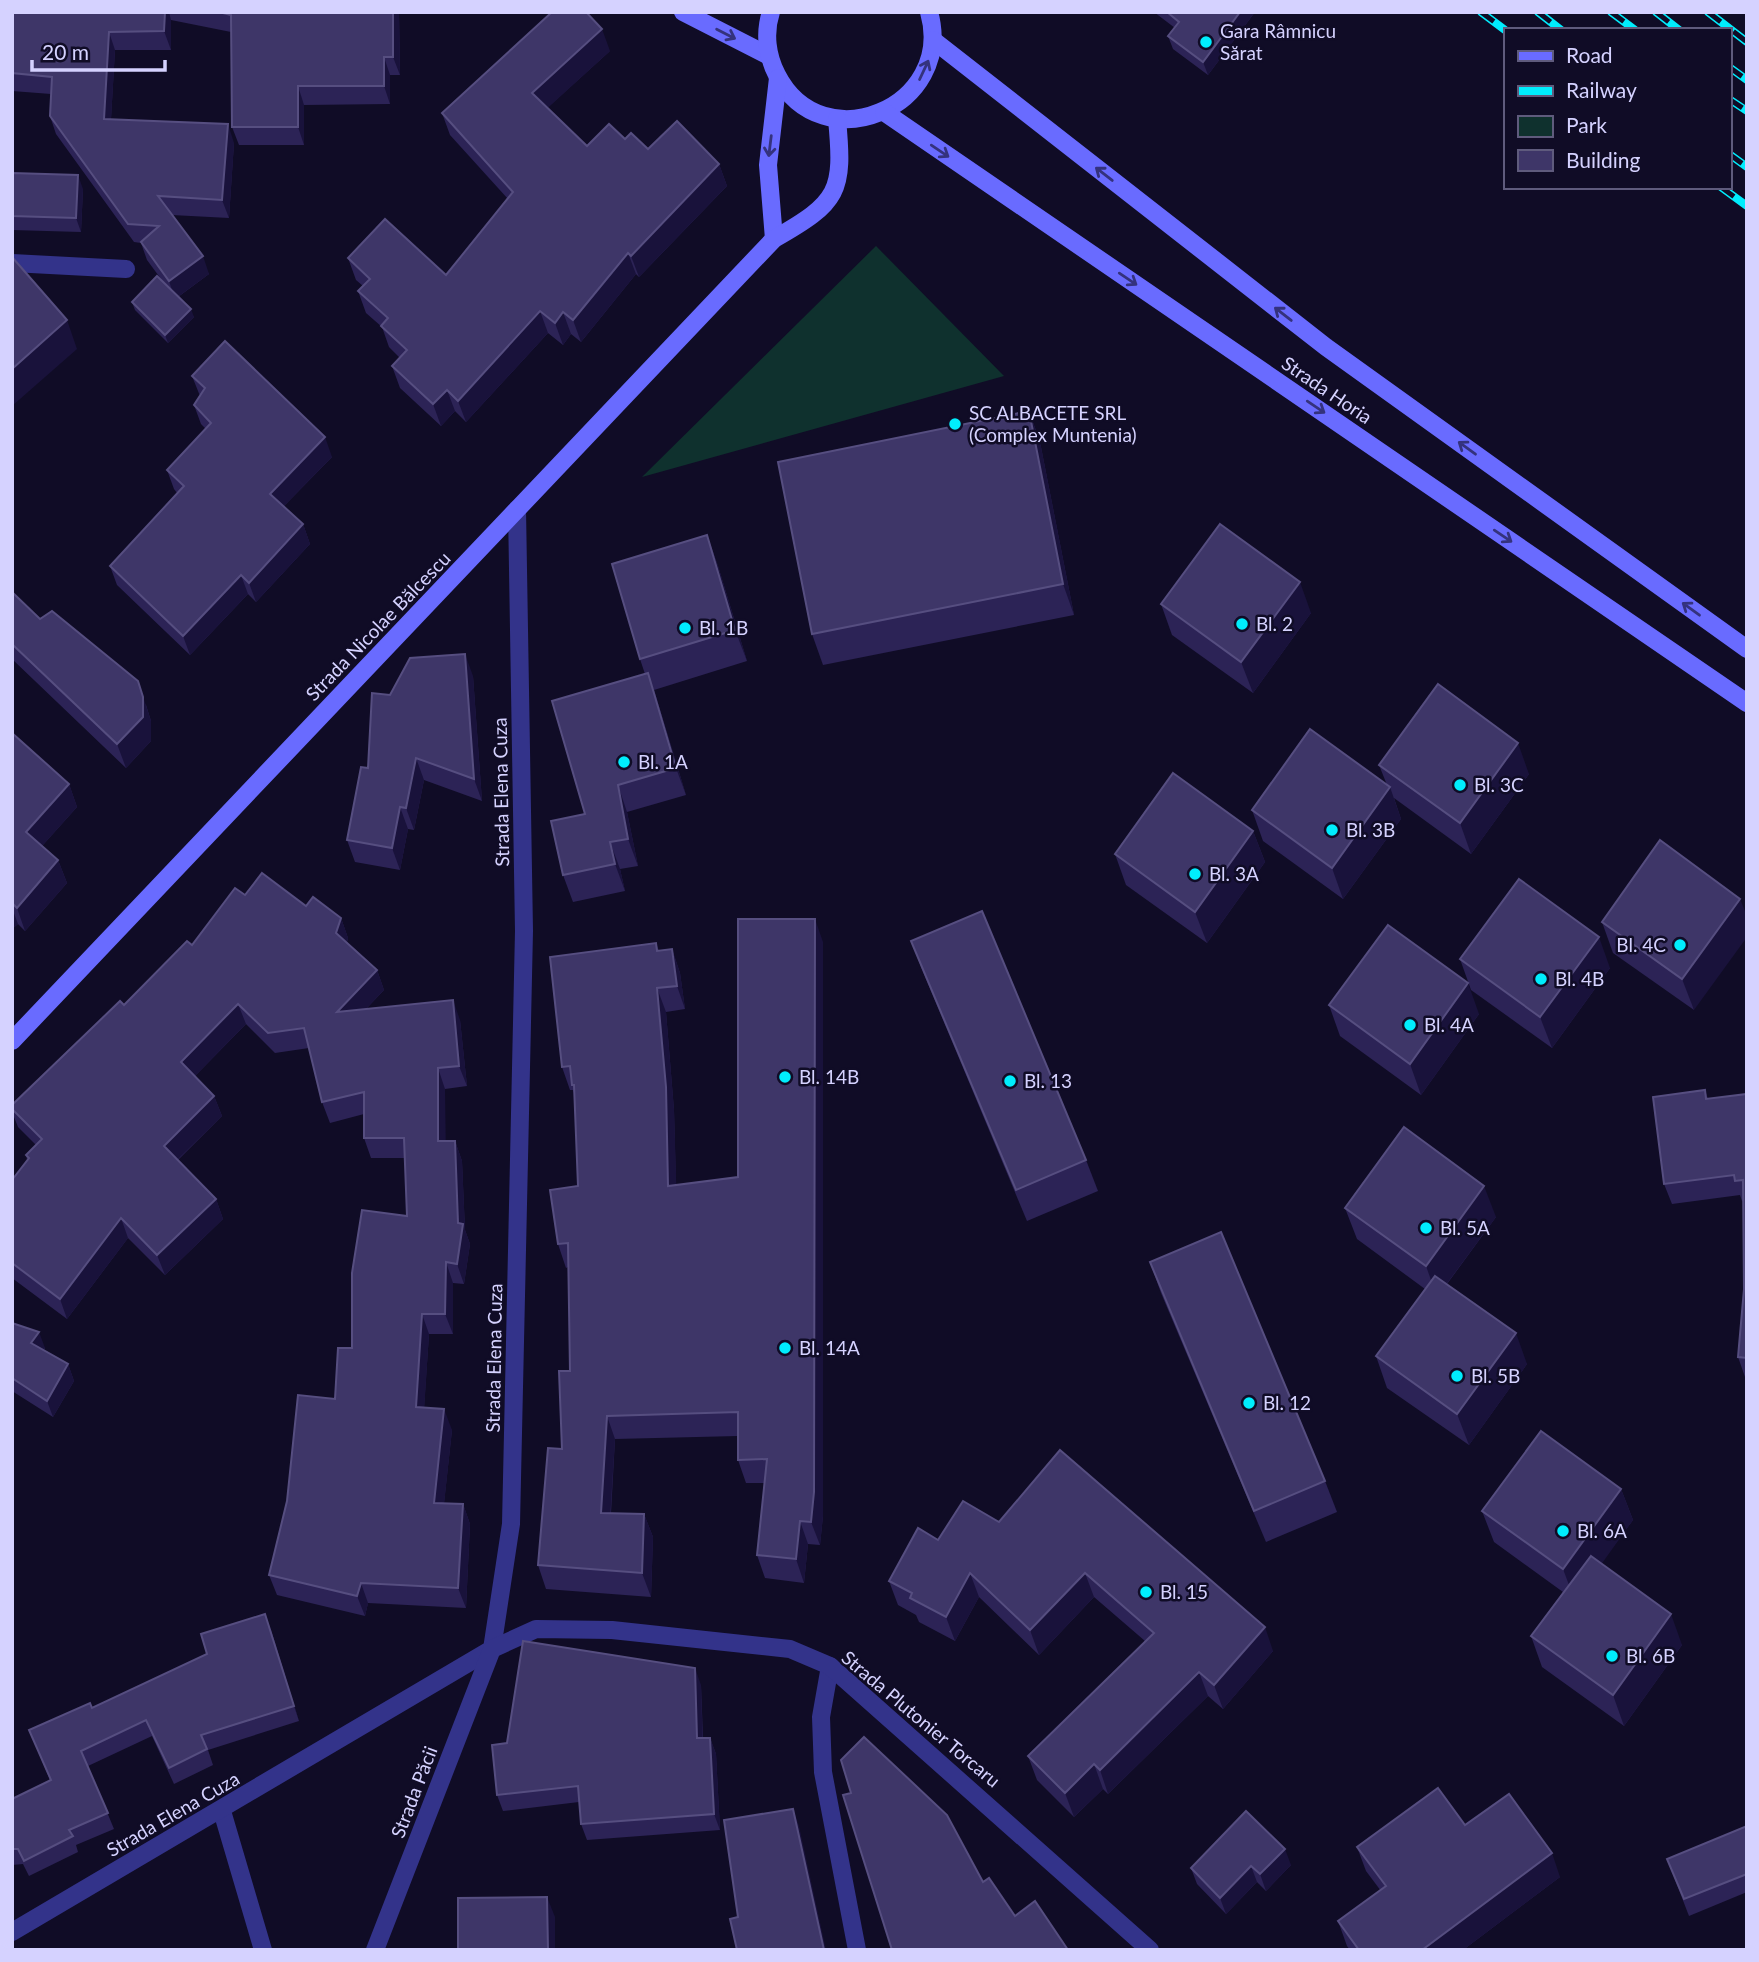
<svg xmlns="http://www.w3.org/2000/svg" width="1759" height="1962" font-family="Lato,sans-serif">
  <rect width="100%" height="100%" fill="#100c26"/>
  <path fill="#0f312e" d="M 876,246 L 1004,376 L 642,477 Z"/>
  <g fill="none" stroke-linecap="round" stroke-linejoin="round">
    <g stroke="#33338a" stroke-width="18">
      <path d="M 12,263 L 126,269"/>
      <path d="M 830,1666 L 821,1717 L 823,1772 L 857,1950"/>
      <path d="M 222,1811 L 263,1950"/>
      <path d="M 12,1932 L 492,1649 L 511,1524 L 524,931 L 517,509"/>
      <path d="M 375,1950 L 492,1649 L 536,1629 L 612,1630 L 790,1649 L 830,1666 L 1150,1950"/>
    </g>
    <g stroke="#696bff" stroke-width="18">
      <path d="M 683,12 L 769,56"/>
      <path d="M 771,12 C 764,33 767,56 777,75 C 822,163 956,107 929,12"/>
      <path d="M 933,40 L 1326,347 L 1747,649"/>
      <path d="M 884,112 L 1747,703"/>
      <path d="M 774,239 L 768,165 L 778,78"/>
      <path d="M 12,1041 L 774,239 C 839,202 844,192 837,119"/>
    </g>
    <g stroke="#00edfd" stroke-width="8">
      <g id="rail">
        <path d="M 1481,12 L 1505,30"/>
        <path d="M 1538,12 L 1561,30"/>
        <path d="M 1611,12 L 1635,30"/>
        <path d="M 1656,12 L 1679,30"/>
        <path d="M 1708,12 L 1747,42"/>
        <path d="M 1729,67 L 1747,80"/>
        <path d="M 1729,99 L 1747,111"/>
        <path d="M 1729,154 L 1747,167"/>
        <path d="M 1721,187 L 1747,206"/>
      </g>
    </g>
    <use href="#rail" stroke="#100c26" stroke-width="5" stroke-dasharray="16" stroke-linecap="butt"/>
  </g>
  <g fill="#2c2356">
    <path d="M 12,12 L 399,12 L 400,75 L 390,75 L 390,104 L 304,105 L 304,145 L 239,145 L 232,127 L 231,32 L 171,20 L 171,50 L 115,50 L 111,119 L 234,143 L 229,218 L 172,215 L 209,274 L 178,297 L 194,317 L 168,343 L 135,310 L 132,302 L 164,283 L 147,260 L 141,243 L 134,242 L 56,134 L 50,116 L 51,94 L 12,91 Z"/>
    <path d="M 1154,12 L 1255,12 L 1208,75 L 1173,49 L 1168,36 L 1175,28 Z"/>
    <path d="M 610,51 L 547,108 L 587,146 L 625,139 L 648,149 L 719,164 L 727,186 L 639,277 L 636,274 L 581,342 L 571,334 L 563,345 L 548,333 L 466,422 L 455,411 L 441,426 L 400,388 L 392,366 L 400,358 L 389,347 L 382,327 L 366,313 L 358,291 L 363,286 L 356,280 L 348,258 L 446,275 L 508,199 L 450,135 L 442,113 Z"/>
    <path d="M 12,173 L 83,189 L 81,232 L 12,230 Z"/>
    <path d="M 192,376 L 332,457 L 284,506 L 303,524 L 310,544 L 256,602 L 248,594 L 190,655 L 117,585 L 110,566 L 177,493 L 174,489 L 167,470 L 206,429 L 201,424 L 194,405 L 200,396 Z"/>
    <path d="M 1029,411 L 1040,442 L 1074,615 L 823,665 L 812,634 Z"/>
    <path d="M 707,535 L 718,566 L 747,661 L 654,690 L 686,795 L 627,812 L 638,866 L 620,869 L 625,891 L 573,902 L 563,875 L 645,674 L 640,659 Z"/>
    <path d="M 12,592 L 40,619 L 146,705 L 151,721 L 151,741 L 126,768 L 12,659 Z"/>
    <path d="M 1161,604 L 1311,613 L 1253,693 L 1172,635 Z"/>
    <path d="M 473,676 L 482,801 L 424,780 L 414,830 L 408,829 L 400,870 L 355,862 L 347,840 L 390,695 Z"/>
    <path d="M 12,733 L 69,784 L 77,807 L 42,846 L 58,860 L 67,883 L 25,931 L 18,924 L 12,929 Z"/>
    <path d="M 1379,765 L 1529,774 L 1471,854 L 1394,798 L 1401,819 L 1343,899 L 1263,841 L 1252,810 L 1387,785 Z"/>
    <path d="M 1253,831 L 1265,862 L 1207,943 L 1126,885 L 1115,854 Z"/>
    <path d="M 1660,840 L 1694,1010 L 1613,953 L 1602,922 Z"/>
    <path d="M 245,895 L 306,906 L 341,918 L 348,938 L 347,942 L 377,970 L 384,990 L 366,1009 L 460,1020 L 467,1086 L 445,1089 L 445,1141 L 455,1141 L 462,1161 L 465,1230 L 470,1244 L 464,1284 L 453,1283 L 453,1334 L 429,1334 L 424,1408 L 452,1430 L 444,1503 L 463,1504 L 470,1524 L 466,1608 L 368,1603 L 365,1616 L 277,1595 L 269,1575 L 335,1399 L 352,1348 L 407,1216 L 405,1158 L 371,1158 L 364,1138 L 364,1114 L 330,1123 L 322,1102 L 309,1048 L 275,1053 L 246,1024 L 195,1076 L 214,1096 L 222,1116 L 178,1160 L 216,1199 L 223,1219 L 165,1275 L 128,1238 L 67,1319 L 12,1278 L 12,1180 L 27,1160 L 26,1155 L 36,1145 L 18,1127 L 12,1112 L 12,1105 L 192,945 Z"/>
    <path d="M 911,941 L 1086,1160 L 1098,1191 L 1027,1221 L 923,972 Z"/>
    <path d="M 823,942 L 823,1516 L 820,1545 L 808,1544 L 804,1583 L 765,1578 L 757,1555 L 765,1483 L 746,1483 L 738,1460 L 738,1436 L 615,1439 L 611,1513 L 644,1514 L 653,1537 L 651,1597 L 546,1589 L 538,1565 L 562,1449 L 570,1371 L 568,1267 L 566,1268 L 558,1244 L 578,1186 L 574,1093 L 573,1090 L 570,1090 L 562,1067 L 656,943 L 659,951 L 672,949 L 680,973 L 685,1009 L 666,1012 L 674,1110 L 676,1185 L 738,1177 Z"/>
    <path d="M 1460,959 L 1610,968 L 1552,1048 L 1471,990 Z"/>
    <path d="M 1329,1005 L 1479,1014 L 1421,1095 L 1340,1036 Z"/>
    <path d="M 1705,1090 L 1708,1099 L 1747,1094 L 1747,1377 L 1745,1377 L 1738,1357 L 1744,1289 L 1743,1201 L 1742,1201 L 1740,1195 L 1672,1204 L 1664,1184 Z"/>
    <path d="M 1345,1208 L 1496,1217 L 1447,1284 L 1527,1364 L 1469,1445 L 1387,1388 L 1376,1356 L 1425,1289 L 1357,1239 Z"/>
    <path d="M 1150,1262 L 1325,1481 L 1337,1512 L 1266,1542 L 1161,1293 Z"/>
    <path d="M 12,1323 L 45,1348 L 44,1350 L 68,1364 L 74,1381 L 53,1417 L 12,1391 Z"/>
    <path d="M 1621,1489 L 1633,1520 L 1601,1563 L 1682,1645 L 1624,1726 L 1542,1667 L 1531,1636 L 1563,1592 L 1494,1542 L 1482,1511 Z"/>
    <path d="M 999,1522 L 1273,1651 L 1223,1709 L 1208,1696 L 1108,1794 L 1103,1789 L 1074,1817 L 1037,1780 L 1028,1756 L 1145,1641 L 1094,1597 L 1039,1655 L 979,1597 L 955,1641 L 919,1622 L 916,1615 L 898,1605 L 889,1581 L 938,1540 Z"/>
    <path d="M 271,1630 L 299,1721 L 208,1750 L 213,1765 L 174,1784 L 152,1736 L 88,1766 L 114,1829 L 76,1845 L 78,1852 L 29,1876 L 23,1864 L 12,1865 L 12,1799 L 50,1780 L 29,1730 L 92,1708 Z"/>
    <path d="M 701,1685 L 703,1738 L 710,1738 L 716,1754 L 720,1830 L 587,1840 L 581,1824 L 579,1802 L 503,1811 L 497,1795 L 507,1743 Z"/>
    <path d="M 1465,1825 L 1560,1877 L 1463,1950 L 1350,1950 L 1347,1946 L 1338,1921 L 1381,1891 L 1366,1871 L 1357,1847 Z"/>
    <path d="M 1747,1826 L 1747,1892 L 1689,1916 L 1667,1859 Z"/>
    <path d="M 1291,1865 L 1266,1891 L 1257,1882 L 1226,1914 L 1197,1884 L 1191,1868 Z"/>
  </g>
  <g fill="#19123b">
    <path d="M 165,12 L 169,12 L 171,20 L 171,50 L 164,31 Z"/>
    <path d="M 393,12 L 399,12 L 400,75 L 393,57 Z"/>
    <path d="M 1240,12 L 1255,12 L 1208,75 L 1203,62 Z"/>
    <path d="M 602,29 L 610,51 L 540,115 L 532,93 Z"/>
    <path d="M 109,32 L 115,50 L 110,137 L 104,119 Z"/>
    <path d="M 384,57 L 390,75 L 390,104 L 384,86 Z"/>
    <path d="M 298,86 L 304,105 L 304,145 L 298,127 Z"/>
    <path d="M 228,124 L 234,143 L 229,218 L 222,200 Z"/>
    <path d="M 719,164 L 727,186 L 639,277 L 631,256 Z"/>
    <path d="M 78,175 L 83,189 L 81,232 L 76,218 Z"/>
    <path d="M 628,253 L 636,274 L 581,342 L 573,320 Z"/>
    <path d="M 203,256 L 209,274 L 175,299 L 169,281 Z"/>
    <path d="M 191,309 L 194,317 L 168,343 L 165,335 Z"/>
    <path d="M 540,311 L 548,333 L 466,422 L 458,401 Z"/>
    <path d="M 563,312 L 571,334 L 563,345 L 555,323 Z"/>
    <path d="M 67,320 L 77,349 L 12,406 L 12,369 Z"/>
    <path d="M 447,390 L 455,411 L 441,426 L 433,404 Z"/>
    <path d="M 1029,411 L 1040,442 L 1074,615 L 1063,584 Z"/>
    <path d="M 325,437 L 332,457 L 277,513 L 270,494 Z"/>
    <path d="M 303,524 L 310,544 L 256,602 L 249,583 Z"/>
    <path d="M 707,535 L 718,566 L 747,661 L 735,630 Z"/>
    <path d="M 241,575 L 248,594 L 190,655 L 183,636 Z"/>
    <path d="M 1300,582 L 1311,613 L 1253,693 L 1241,662 Z"/>
    <path d="M 465,654 L 473,676 L 482,801 L 474,779 Z"/>
    <path d="M 648,673 L 657,700 L 686,795 L 676,768 Z"/>
    <path d="M 138,681 L 151,721 L 151,741 L 126,768 L 117,744 Z"/>
    <path d="M 1518,743 L 1529,774 L 1471,854 L 1460,823 Z"/>
    <path d="M 416,758 L 424,780 L 414,830 L 406,808 Z"/>
    <path d="M 69,784 L 77,807 L 34,855 L 26,832 Z"/>
    <path d="M 618,785 L 627,812 L 638,866 L 628,839 Z"/>
    <path d="M 1390,787 L 1401,819 L 1343,899 L 1332,868 Z"/>
    <path d="M 400,807 L 408,829 L 400,870 L 392,848 Z"/>
    <path d="M 1253,831 L 1265,862 L 1207,943 L 1195,912 Z"/>
    <path d="M 610,842 L 620,869 L 625,891 L 615,864 Z"/>
    <path d="M 58,860 L 67,883 L 25,931 L 17,908 Z"/>
    <path d="M 1740,899 L 1747,916 L 1747,937 L 1694,1010 L 1682,979 Z"/>
    <path d="M 12,908 L 18,924 L 12,929 Z"/>
    <path d="M 341,918 L 348,938 L 344,953 L 336,933 Z"/>
    <path d="M 815,919 L 823,942 L 823,1516 L 820,1545 L 811,1522 Z"/>
    <path d="M 1599,937 L 1610,968 L 1552,1048 L 1540,1017 Z"/>
    <path d="M 672,949 L 680,973 L 685,1009 L 677,986 Z"/>
    <path d="M 377,970 L 384,990 L 344,1032 L 337,1012 Z"/>
    <path d="M 1468,983 L 1479,1014 L 1421,1095 L 1410,1064 Z"/>
    <path d="M 657,988 L 666,1012 L 674,1110 L 677,1209 L 668,1186 Z"/>
    <path d="M 453,1000 L 460,1020 L 467,1086 L 459,1066 Z"/>
    <path d="M 238,1004 L 246,1024 L 189,1082 L 181,1062 Z"/>
    <path d="M 438,1068 L 445,1089 L 446,1162 L 438,1141 Z"/>
    <path d="M 214,1096 L 222,1116 L 171,1166 L 164,1146 Z"/>
    <path d="M 455,1141 L 462,1161 L 465,1230 L 470,1244 L 464,1284 L 457,1264 L 458,1223 Z"/>
    <path d="M 1484,1186 L 1496,1217 L 1437,1297 L 1426,1266 Z"/>
    <path d="M 216,1199 L 223,1219 L 165,1275 L 157,1255 Z"/>
    <path d="M 121,1218 L 128,1238 L 67,1319 L 60,1299 Z"/>
    <path d="M 446,1262 L 453,1283 L 453,1334 L 445,1314 Z"/>
    <path d="M 422,1314 L 429,1334 L 423,1427 L 416,1407 Z"/>
    <path d="M 39,1332 L 45,1348 L 37,1359 L 31,1343 Z"/>
    <path d="M 1516,1333 L 1527,1364 L 1469,1445 L 1457,1414 Z"/>
    <path d="M 68,1364 L 74,1381 L 53,1417 L 47,1401 Z"/>
    <path d="M 444,1409 L 452,1430 L 442,1523 L 434,1503 Z"/>
    <path d="M 607,1416 L 615,1439 L 609,1536 L 601,1513 Z"/>
    <path d="M 1621,1489 L 1633,1520 L 1575,1601 L 1563,1569 Z"/>
    <path d="M 463,1504 L 470,1524 L 466,1608 L 458,1588 Z"/>
    <path d="M 644,1514 L 653,1537 L 651,1597 L 642,1573 Z"/>
    <path d="M 800,1521 L 808,1544 L 804,1583 L 796,1559 Z"/>
    <path d="M 970,1573 L 979,1597 L 955,1641 L 946,1617 Z"/>
    <path d="M 1085,1573 L 1094,1597 L 1039,1655 L 1030,1630 Z"/>
    <path d="M 361,1583 L 368,1603 L 365,1616 L 357,1596 Z"/>
    <path d="M 265,1614 L 271,1630 L 299,1721 L 294,1706 Z"/>
    <path d="M 1671,1614 L 1682,1645 L 1624,1726 L 1613,1695 Z"/>
    <path d="M 1265,1627 L 1273,1651 L 1223,1709 L 1214,1685 Z"/>
    <path d="M 695,1668 L 701,1685 L 703,1754 L 697,1738 Z"/>
    <path d="M 1199,1672 L 1208,1696 L 1108,1794 L 1100,1770 Z"/>
    <path d="M 710,1738 L 716,1754 L 720,1830 L 714,1814 Z"/>
    <path d="M 1094,1764 L 1103,1789 L 1074,1817 L 1065,1793 Z"/>
    <path d="M 793,1809 L 799,1826 L 826,1950 L 824,1950 Z"/>
    <path d="M 1285,1849 L 1291,1865 L 1266,1891 L 1260,1874 Z"/>
    <path d="M 1552,1853 L 1560,1877 L 1463,1950 L 1422,1950 Z"/>
    <path d="M 1251,1866 L 1257,1882 L 1226,1914 L 1220,1898 Z"/>
    <path d="M 547,1897 L 555,1917 L 555,1950 L 548,1950 Z"/>
  </g>
  <g fill="#3e3668" stroke="#564e80" stroke-width="2">
    <path d="M 12,12 L 165,12 L 164,31 L 109,32 L 104,119 L 228,124 L 222,200 L 158,196 L 203,256 L 169,281 L 141,242 L 159,226 L 128,224 L 50,116 L 52,77 L 12,73 Z"/>
    <path d="M 219,12 L 393,12 L 393,57 L 384,57 L 384,86 L 298,86 L 298,127 L 232,127 L 231,15 Z"/>
    <path d="M 552,12 L 586,12 L 602,29 L 532,93 L 587,146 L 609,124 L 625,139 L 631,133 L 648,149 L 677,121 L 719,164 L 631,256 L 628,253 L 573,320 L 563,312 L 555,323 L 540,311 L 458,401 L 447,390 L 433,404 L 392,366 L 407,350 L 381,326 L 388,318 L 358,291 L 370,279 L 348,258 L 385,219 L 446,275 L 513,192 L 442,113 Z"/>
    <path d="M 1167,12 L 1240,12 L 1203,62 L 1168,36 L 1179,22 Z"/>
    <path d="M 12,173 L 78,175 L 76,218 L 12,216 Z"/>
    <path d="M 12,257 L 67,320 L 12,369 Z"/>
    <path d="M 157,276 L 191,309 L 165,335 L 132,302 Z"/>
    <path d="M 225,341 L 325,437 L 270,494 L 303,524 L 249,583 L 241,575 L 183,636 L 110,566 L 184,486 L 167,470 L 211,423 L 194,405 L 205,388 L 192,376 Z"/>
    <path d="M 1029,411 L 1063,584 L 812,634 L 778,462 Z"/>
    <path d="M 1220,524 L 1300,582 L 1241,662 L 1161,604 Z"/>
    <path d="M 707,535 L 735,630 L 640,659 L 612,564 Z"/>
    <path d="M 12,592 L 40,619 L 52,611 L 138,681 L 143,697 L 143,717 L 117,744 L 12,644 Z"/>
    <path d="M 465,654 L 474,779 L 416,758 L 406,808 L 400,807 L 392,848 L 347,840 L 361,767 L 368,768 L 372,693 L 390,695 L 410,658 Z"/>
    <path d="M 648,673 L 676,768 L 618,785 L 628,839 L 610,842 L 615,864 L 563,875 L 551,821 L 585,814 L 552,701 Z"/>
    <path d="M 1438,684 L 1518,743 L 1460,823 L 1379,765 Z"/>
    <path d="M 1310,729 L 1390,787 L 1332,868 L 1252,810 Z"/>
    <path d="M 12,733 L 69,784 L 26,832 L 58,860 L 17,908 L 12,903 Z"/>
    <path d="M 1173,773 L 1253,831 L 1195,912 L 1115,854 Z"/>
    <path d="M 1660,840 L 1740,899 L 1682,979 L 1602,922 Z"/>
    <path d="M 262,873 L 306,906 L 313,897 L 341,918 L 336,933 L 377,970 L 337,1012 L 453,1000 L 459,1066 L 438,1068 L 438,1141 L 455,1141 L 458,1223 L 463,1224 L 457,1264 L 446,1262 L 445,1314 L 422,1314 L 416,1407 L 444,1409 L 434,1503 L 463,1504 L 458,1588 L 361,1583 L 357,1596 L 269,1575 L 287,1501 L 298,1395 L 335,1399 L 338,1348 L 352,1348 L 352,1273 L 362,1210 L 407,1216 L 404,1138 L 364,1138 L 364,1092 L 322,1102 L 304,1028 L 268,1033 L 238,1004 L 181,1062 L 214,1096 L 164,1146 L 216,1199 L 157,1255 L 121,1218 L 60,1299 L 12,1263 L 12,1180 L 29,1158 L 26,1155 L 42,1139 L 12,1109 L 12,1105 L 120,1001 L 124,1005 L 187,941 L 192,945 L 235,888 L 245,895 Z"/>
    <path d="M 1519,879 L 1599,937 L 1540,1017 L 1460,959 Z"/>
    <path d="M 982,911 L 1086,1160 L 1016,1190 L 911,941 Z"/>
    <path d="M 738,919 L 815,919 L 814,1492 L 811,1522 L 800,1521 L 796,1559 L 757,1555 L 767,1459 L 738,1460 L 738,1412 L 607,1416 L 601,1513 L 644,1514 L 642,1573 L 538,1565 L 548,1448 L 562,1449 L 559,1371 L 570,1371 L 568,1243 L 558,1244 L 550,1190 L 578,1186 L 574,1085 L 572,1085 L 570,1066 L 562,1067 L 550,957 L 656,943 L 657,951 L 672,949 L 677,986 L 657,988 L 666,1087 L 668,1186 L 738,1177 Z"/>
    <path d="M 1388,925 L 1468,983 L 1410,1064 L 1329,1005 Z"/>
    <path d="M 1705,1090 L 1706,1099 L 1747,1094 L 1747,1358 L 1738,1357 L 1744,1289 L 1743,1180 L 1735,1181 L 1734,1175 L 1664,1184 L 1653,1097 Z"/>
    <path d="M 1404,1127 L 1484,1186 L 1426,1266 L 1345,1208 Z"/>
    <path d="M 1221,1232 L 1325,1481 L 1254,1511 L 1150,1262 Z"/>
    <path d="M 1435,1276 L 1516,1333 L 1457,1414 L 1376,1356 Z"/>
    <path d="M 12,1323 L 39,1332 L 31,1343 L 68,1364 L 47,1401 L 12,1378 Z"/>
    <path d="M 1541,1431 L 1621,1489 L 1563,1569 L 1482,1511 Z"/>
    <path d="M 1060,1450 L 1265,1627 L 1214,1685 L 1199,1672 L 1100,1770 L 1094,1764 L 1065,1793 L 1028,1756 L 1154,1633 L 1085,1573 L 1030,1630 L 970,1573 L 946,1617 L 910,1598 L 912,1593 L 889,1581 L 918,1528 L 938,1540 L 963,1501 L 999,1522 Z"/>
    <path d="M 1591,1556 L 1671,1614 L 1613,1695 L 1531,1636 Z"/>
    <path d="M 265,1614 L 294,1706 L 201,1735 L 207,1749 L 169,1768 L 146,1720 L 81,1751 L 108,1813 L 69,1830 L 73,1836 L 24,1861 L 18,1849 L 12,1849 L 12,1799 L 51,1780 L 29,1730 L 90,1703 L 92,1708 L 207,1654 L 201,1634 Z"/>
    <path d="M 523,1641 L 695,1668 L 697,1738 L 710,1738 L 714,1814 L 581,1824 L 578,1786 L 497,1795 L 492,1745 L 507,1743 Z"/>
    <path d="M 864,1737 L 947,1815 L 983,1882 L 989,1878 L 1015,1916 L 1035,1901 L 1068,1950 L 892,1950 L 843,1795 L 851,1793 L 841,1760 Z"/>
    <path d="M 1438,1788 L 1465,1825 L 1509,1794 L 1552,1853 L 1422,1950 L 1359,1950 L 1338,1921 L 1386,1886 L 1357,1847 Z"/>
    <path d="M 793,1809 L 824,1950 L 737,1950 L 730,1919 L 738,1917 L 724,1820 Z"/>
    <path d="M 1246,1811 L 1285,1849 L 1260,1874 L 1251,1866 L 1220,1898 L 1191,1868 Z"/>
    <path d="M 1747,1826 L 1747,1874 L 1684,1899 L 1667,1859 Z"/>
    <path d="M 547,1897 L 548,1950 L 458,1950 L 458,1898 Z"/>
  </g>
  <defs><path id="oneway-shaft" d="M-6 0H5M1.5-3L5.5 0L1.5 3" fill="none" stroke-width="1.6" stroke-linecap="round" stroke-linejoin="round" transform="scale(1.75)"/></defs>
  <g stroke="#34327d">
    <use href="#oneway-shaft" transform="translate(726 34) rotate(27)"/>
    <use href="#oneway-shaft" transform="translate(924 70) rotate(-65)"/>
    <use href="#oneway-shaft" transform="translate(770 146) rotate(97)"/>
    <use href="#oneway-shaft" transform="translate(940 151) rotate(34)"/>
    <use href="#oneway-shaft" transform="translate(1104 174) rotate(-142)"/>
    <use href="#oneway-shaft" transform="translate(1128 279) rotate(34)"/>
    <use href="#oneway-shaft" transform="translate(1283 314) rotate(-142)"/>
    <use href="#oneway-shaft" transform="translate(1316 407) rotate(34)"/>
    <use href="#oneway-shaft" transform="translate(1467 448) rotate(-144)"/>
    <use href="#oneway-shaft" transform="translate(1503 536) rotate(34)"/>
    <use href="#oneway-shaft" transform="translate(1691 609) rotate(-144)"/>
  </g>
  <g fill="#00edfd" stroke="#100c26" stroke-width="2.5">
    <circle cx="1206" cy="42" r="7"/>
    <circle cx="955" cy="424" r="7"/>
    <circle cx="1242" cy="624" r="7"/>
    <circle cx="685" cy="628" r="7"/>
    <circle cx="624" cy="762" r="7"/>
    <circle cx="1460" cy="785" r="7"/>
    <circle cx="1332" cy="830" r="7"/>
    <circle cx="1195" cy="874" r="7"/>
    <circle cx="1680" cy="945" r="7"/>
    <circle cx="1541" cy="979" r="7"/>
    <circle cx="1410" cy="1025" r="7"/>
    <circle cx="785" cy="1077" r="7"/>
    <circle cx="1010" cy="1081" r="7"/>
    <circle cx="1426" cy="1228" r="7"/>
    <circle cx="785" cy="1348" r="7"/>
    <circle cx="1457" cy="1376" r="7"/>
    <circle cx="1249" cy="1403" r="7"/>
    <circle cx="1563" cy="1531" r="7"/>
    <circle cx="1146" cy="1592" r="7"/>
    <circle cx="1612" cy="1656" r="7"/>
  </g>
  <g text-anchor="middle" stroke-width="5" stroke-linejoin="round" paint-order="stroke">
    <g font-size="19" fill="#d5d2ff" stroke="#100c26" text-anchor="start">
      <text x="1220" y="38">Gara Râmnicu<tspan x="1220" dy="22">Sărat</tspan></text>
      <text x="969" y="420">SC ALBACETE SRL<tspan x="969" dy="22">(Complex Muntenia)</tspan></text>
      <text x="1256" y="631">Bl. 2</text>
      <text x="699" y="635">Bl. 1B</text>
      <text x="638" y="769">Bl. 1A</text>
      <text x="1474" y="792">Bl. 3C</text>
      <text x="1346" y="837">Bl. 3B</text>
      <text x="1209" y="881">Bl. 3A</text>
      <text x="1666" y="952" text-anchor="end">Bl. 4C</text>
      <text x="1555" y="986">Bl. 4B</text>
      <text x="1424" y="1032">Bl. 4A</text>
      <text x="799" y="1084">Bl. 14B</text>
      <text x="1024" y="1088">Bl. 13</text>
      <text x="1440" y="1235">Bl. 5A</text>
      <text x="799" y="1355">Bl. 14A</text>
      <text x="1471" y="1383">Bl. 5B</text>
      <text x="1263" y="1410">Bl. 12</text>
      <text x="1577" y="1538">Bl. 6A</text>
      <text x="1160" y="1599">Bl. 15</text>
      <text x="1626" y="1663">Bl. 6B</text>
    </g>
    <g font-size="19" fill="#d5d2ff" stroke="#100c26">
      <text transform="translate(1327 390) rotate(34)" y="7">Strada Horia</text>
      <text transform="translate(378 626) rotate(-46)" y="7">Strada Nicolae Bălcescu</text>
      <text transform="translate(501 792) rotate(-91)" y="7">Strada Elena Cuza</text>
      <text transform="translate(494 1358) rotate(-89)" y="7">Strada Elena Cuza</text>
      <text transform="translate(921 1719) rotate(40)" y="7">Strada Plutonier Torcaru</text>
      <text transform="translate(414 1792) rotate(-69)" y="7">Strada Păcii</text>
      <text transform="translate(173 1814) rotate(-30)" y="7">Strada Elena Cuza</text>
    </g>
  </g>
  <rect width="1759" height="1962" fill="none" stroke="#d5d2ff" stroke-width="28"/>
  <rect x="1504" y="28" width="228" height="161" fill="#100c26" stroke="#5f5b7d" stroke-width="2"/>
  <rect x="1518" y="51" width="35" height="10" fill="#696bff" stroke="#5f5b7d" stroke-width="2"/>
  <text x="1566" y="63" font-size="21" fill="#d5d2ff">Road</text>
  <rect x="1518" y="86" width="35" height="10" fill="#00edfd" stroke="#5f5b7d" stroke-width="2"/>
  <text x="1566" y="98" font-size="21" fill="#d5d2ff">Railway</text>
  <rect x="1518" y="116" width="35" height="21" fill="#0f312e" stroke="#5f5b7d" stroke-width="2"/>
  <text x="1566" y="133" font-size="21" fill="#d5d2ff">Park</text>
  <rect x="1518" y="150" width="35" height="21" fill="#3e3668" stroke="#5f5b7d" stroke-width="2"/>
  <text x="1566" y="168" font-size="21" fill="#d5d2ff">Building</text>
  <path d="M32 60v10h133v-10" fill="none" stroke="#d5d2ff" stroke-width="3.5"/>
  <text x="42" y="60" font-size="21" fill="#d5d2ff" stroke="#100c26" stroke-width="5" paint-order="stroke">20 m</text>
</svg>
